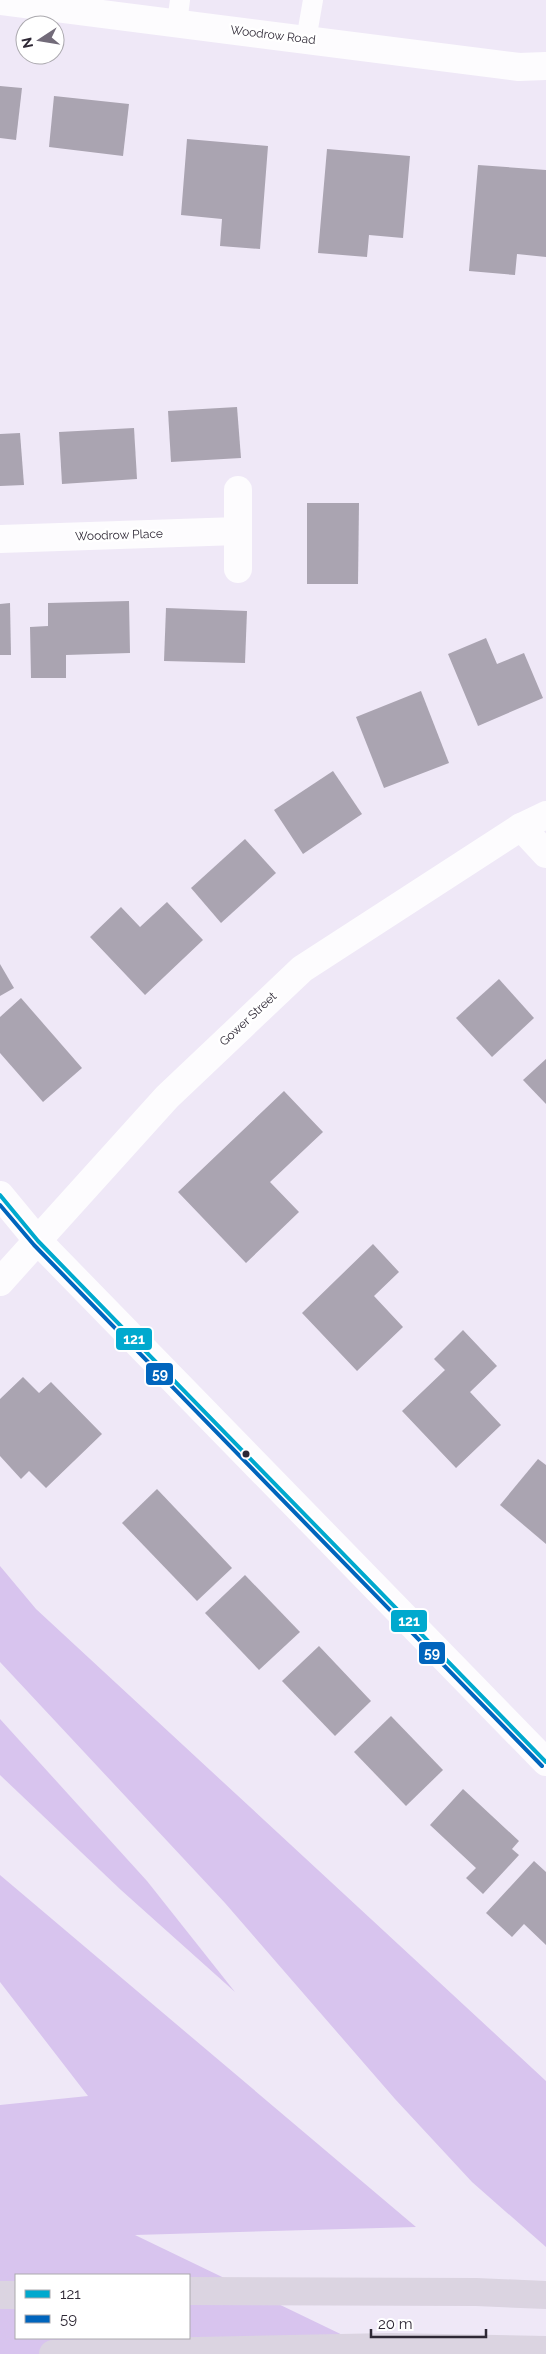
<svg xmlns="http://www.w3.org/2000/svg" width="546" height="2354" font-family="Raleway,sans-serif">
  <rect width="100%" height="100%" fill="#efe8f7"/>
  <g fill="#d8c4ee" fill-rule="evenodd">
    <path d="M 0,1566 L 36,1609 L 546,2081 L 546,2247 L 472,2182 L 395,2099 L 225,1903 L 0,1662 Z"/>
    <path d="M 0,1719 L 147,1881 L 235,1992 L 121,1890 L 0,1775 Z"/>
    <path d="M 0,1875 L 416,2227 L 135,2235 L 382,2354 L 0,2354 L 0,2105 L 88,2096 L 0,1982 ZM 16,2275 L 189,2275 L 189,2338 L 16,2338 Z"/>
  </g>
  <g fill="#aaa4b1">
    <path d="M 0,86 L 22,88 L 16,140 L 0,138 Z"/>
    <path d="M 54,96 L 129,104 L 123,156 L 49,147 Z"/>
    <path d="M 187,139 L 268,146 L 260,249 L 220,246 L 222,219 L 181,215 Z"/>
    <path d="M 327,149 L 410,156 L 403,238 L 369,235 L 367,257 L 318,253 Z"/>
    <path d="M 478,165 L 546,170 L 546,257 L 517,254 L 515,275 L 469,271 Z"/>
    <path d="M 237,407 L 241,458 L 171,462 L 168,411 Z"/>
    <path d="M 134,428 L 137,479 L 62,484 L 59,432 Z"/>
    <path d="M 20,433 L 24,485 L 0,486 L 0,434 Z"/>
    <path d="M 307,503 L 359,503 L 358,584 L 307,584 Z"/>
    <path d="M 129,601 L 130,653 L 66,655 L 66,678 L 31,678 L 30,627 L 48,626 L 48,603 Z"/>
    <path d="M 10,603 L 11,655 L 0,655 L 0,604 Z"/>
    <path d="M 166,608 L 247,611 L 245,663 L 164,661 Z"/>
    <path d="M 486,638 L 497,664 L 524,653 L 543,698 L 478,726 L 448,654 Z"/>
    <path d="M 421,691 L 449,763 L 384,788 L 356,717 Z"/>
    <path d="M 333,771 L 362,814 L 303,854 L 274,810 Z"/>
    <path d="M 245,839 L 276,873 L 221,923 L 191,888 Z"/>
    <path d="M 167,902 L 203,940 L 145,995 L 90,937 L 121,907 L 140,927 Z"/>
    <path d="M 0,964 L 14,988 L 0,996 Z"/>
    <path d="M 499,979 L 534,1018 L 492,1057 L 456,1018 Z"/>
    <path d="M 21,998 L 82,1068 L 43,1102 L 0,1053 L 0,1017 Z"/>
    <path d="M 546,1059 L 546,1104 L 523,1080 Z"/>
    <path d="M 284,1091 L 323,1132 L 270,1182 L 299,1212 L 246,1263 L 178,1192 Z"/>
    <path d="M 373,1244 L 399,1272 L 374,1296 L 403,1327 L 357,1371 L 302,1313 Z"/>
    <path d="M 463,1330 L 497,1366 L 470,1392 L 501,1425 L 456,1468 L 402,1411 L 445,1370 L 434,1359 Z"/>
    <path d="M 23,1377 L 39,1393 L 51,1382 L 102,1434 L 46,1488 L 29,1471 L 21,1479 L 0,1456 L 0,1399 Z"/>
    <path d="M 538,1459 L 546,1465 L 546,1544 L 500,1505 Z"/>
    <path d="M 157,1489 L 232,1568 L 197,1601 L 122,1523 Z"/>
    <path d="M 245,1575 L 300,1632 L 259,1670 L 205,1613 Z"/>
    <path d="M 319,1646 L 371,1701 L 335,1736 L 282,1681 Z"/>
    <path d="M 391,1716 L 443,1770 L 406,1806 L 354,1752 Z"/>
    <path d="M 463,1789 L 519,1841 L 512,1849 L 519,1855 L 483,1894 L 466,1878 L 476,1868 L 430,1825 Z"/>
    <path d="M 534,1861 L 546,1872 L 546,1945 L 524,1924 L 512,1937 L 486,1913 Z"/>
  </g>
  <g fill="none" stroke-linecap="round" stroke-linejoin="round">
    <g stroke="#fdfcfe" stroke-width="20">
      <path d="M 177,23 L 180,0"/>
      <path d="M 306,40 L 313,0"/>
    </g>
    <g stroke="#fdfcfe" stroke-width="28">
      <path d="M 0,1 L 519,67 L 546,66"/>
      <path d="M 0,539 L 238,531"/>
      <path d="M 238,569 L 238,490"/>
      <path d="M 521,827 L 546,854"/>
      <path d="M 0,1195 L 38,1241 L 546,1762"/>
      <path d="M 0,1282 L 167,1097 L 302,969 L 521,827 L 546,815"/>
    </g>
    <g stroke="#dbd4e1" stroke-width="28">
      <path d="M 189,2291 L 476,2292 L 546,2295"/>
      <path d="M 0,2295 L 16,2295"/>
      <path d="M 53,2354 L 389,2347 L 546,2350"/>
    </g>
    <g stroke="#fff" stroke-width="8">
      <path id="bus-1" d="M 0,1195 L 38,1241 L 546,1762"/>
    </g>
    <g stroke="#fff" stroke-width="8">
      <path id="bus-2" d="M 0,1205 L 34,1245 L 542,1766"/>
    </g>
    <use href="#bus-1" stroke="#00a9ce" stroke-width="4"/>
    <use href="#bus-2" stroke="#0065bd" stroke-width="4"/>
  </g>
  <circle fill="#2e2835" stroke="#fff" stroke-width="2" cx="246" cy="1454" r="4.5"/>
  <g text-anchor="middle" stroke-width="5" stroke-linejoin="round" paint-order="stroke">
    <g font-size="12" fill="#2e2835" stroke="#fff">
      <text transform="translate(273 35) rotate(7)" y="4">Woodrow Road</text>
      <text transform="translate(119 535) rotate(-2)" y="4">Woodrow Place</text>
      <text transform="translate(248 1019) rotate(-43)" y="4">Gower Street</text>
    </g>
  </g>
  <g stroke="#fff" stroke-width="2">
    <rect x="115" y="1327" width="38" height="24" rx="5" fill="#00a9ce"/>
    <rect x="145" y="1362" width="29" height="24" rx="5" fill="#0065bd"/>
    <rect x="390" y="1609" width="38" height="24" rx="5" fill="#00a9ce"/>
    <rect x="418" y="1641" width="28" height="24" rx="5" fill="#0065bd"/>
  </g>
  <g font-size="14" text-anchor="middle" font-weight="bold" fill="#fff">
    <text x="134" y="1344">121</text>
    <text x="160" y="1379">59</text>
    <text x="409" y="1626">121</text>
    <text x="432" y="1658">59</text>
  </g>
  <rect x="15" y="2274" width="175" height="65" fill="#ffffff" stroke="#aba9ae"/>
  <rect x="25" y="2290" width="25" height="8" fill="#00a9ce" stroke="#aba9ae"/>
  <text x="60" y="2299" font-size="15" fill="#2e2835">121</text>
  <rect x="25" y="2315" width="25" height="8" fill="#0065bd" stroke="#aba9ae"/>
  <text x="60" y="2324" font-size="15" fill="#2e2835">59</text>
  <g transform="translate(40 40) rotate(258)"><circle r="24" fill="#ffffff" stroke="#aba9ae"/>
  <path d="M0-4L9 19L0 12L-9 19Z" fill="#726b79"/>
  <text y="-8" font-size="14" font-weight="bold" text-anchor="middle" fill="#2e2835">N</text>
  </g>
  <path d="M371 2329v8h115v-8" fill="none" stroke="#2e2835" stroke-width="2.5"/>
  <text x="378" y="2329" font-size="15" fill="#2e2835" stroke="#ffffff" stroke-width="4" paint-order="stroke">20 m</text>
</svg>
